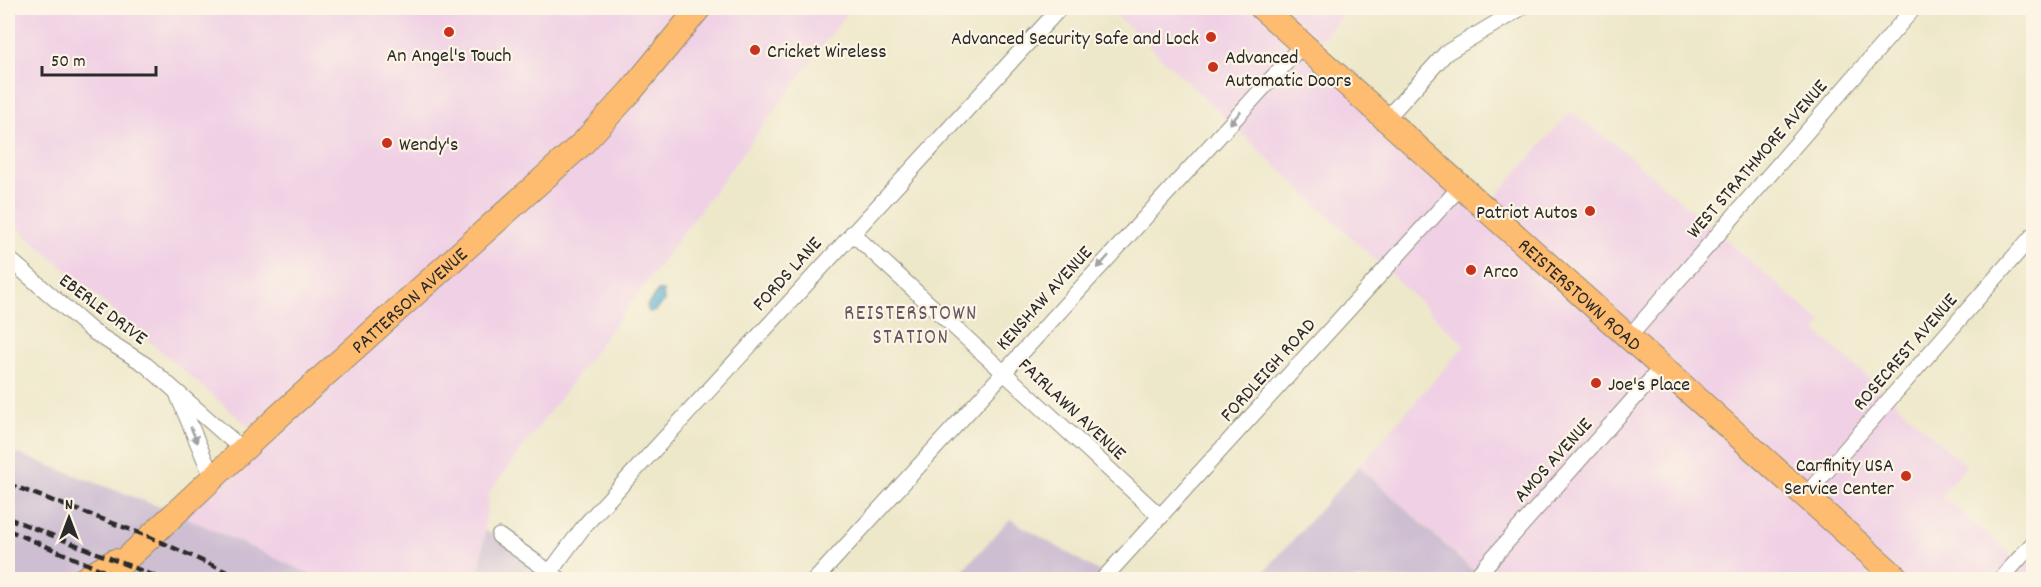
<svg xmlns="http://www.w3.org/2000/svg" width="2041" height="587" font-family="Dekko,sans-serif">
  <rect width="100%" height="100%" fill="#fcf5e5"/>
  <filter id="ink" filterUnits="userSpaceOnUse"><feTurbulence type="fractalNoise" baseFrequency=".0167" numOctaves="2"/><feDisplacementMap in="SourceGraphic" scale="12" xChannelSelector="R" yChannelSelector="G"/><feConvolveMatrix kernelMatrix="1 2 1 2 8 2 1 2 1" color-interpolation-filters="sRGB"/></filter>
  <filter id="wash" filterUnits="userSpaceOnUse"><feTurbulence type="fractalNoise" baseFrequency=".008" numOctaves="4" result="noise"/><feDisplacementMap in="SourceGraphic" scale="24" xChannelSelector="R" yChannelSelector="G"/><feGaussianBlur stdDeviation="1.35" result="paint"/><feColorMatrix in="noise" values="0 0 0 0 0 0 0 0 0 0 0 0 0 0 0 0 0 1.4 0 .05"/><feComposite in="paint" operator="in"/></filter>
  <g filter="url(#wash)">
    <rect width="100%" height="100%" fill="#eee8cb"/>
    <g fill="#f0d0e5">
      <path d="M 8,8 L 851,8 L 489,493 L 478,579 L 321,579 L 176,513 L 261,437 L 8,220 Z"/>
      <path d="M 1109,8 L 1349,8 L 1310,51 L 1485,209 L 1570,112 L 1615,144 L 1822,323 L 1816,331 L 1966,466 L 1941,495 L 2017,560 L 2033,544 L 2033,579 L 1484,579 L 1359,466 L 1465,345 Z"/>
    </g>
    <g fill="#cebed2">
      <path d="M 8,450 L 176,513 L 321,579 L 8,579 Z"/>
      <path d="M 1359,466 L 1467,565 L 1484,579 L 1257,580 Z"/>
      <path d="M 1010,519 L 1112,579 L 954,580 Z"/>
      <path d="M 485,530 L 560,579 L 478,580 Z"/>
    </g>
    <path fill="#52add0" stroke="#3e6c7e" stroke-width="1.5" d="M 658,291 L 663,291 L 664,301 L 655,311 L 649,312 L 647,306 Z"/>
  </g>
  <g filter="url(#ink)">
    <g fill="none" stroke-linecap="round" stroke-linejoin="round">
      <g stroke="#8c8a7b" stroke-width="17">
        <g id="street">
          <path d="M 1386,119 L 1446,53 L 1521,8"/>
          <path d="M 852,233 L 1161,517"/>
          <path d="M 8,258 L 92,331 L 146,365 L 243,450"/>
          <path d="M 1629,337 L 1914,8"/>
          <path d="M 178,396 L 213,479"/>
          <path d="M 1805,496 L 2034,234"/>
          <path d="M 499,536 L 561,580"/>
          <path d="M 550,572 L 585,525 L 1060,8"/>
          <path d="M 1103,579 L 1461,186"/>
          <path d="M 815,580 L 1303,44"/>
          <path d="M 1473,580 L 1662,367"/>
          <path d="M 2000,580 L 2034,542"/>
        </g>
      </g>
      <g stroke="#8c8a7b" stroke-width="26">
        <g id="primary">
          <path id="s1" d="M 1262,8 L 1899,580"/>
          <path d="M 83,580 L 115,561"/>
          <path id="s2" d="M 104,580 L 279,416 L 583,143 L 630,92 L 699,8"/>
        </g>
      </g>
      <use href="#street" stroke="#fff" stroke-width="15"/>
      <use href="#primary" stroke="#febc70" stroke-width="24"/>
      <g stroke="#2b2b2b" stroke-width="4.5" stroke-dasharray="9 4.5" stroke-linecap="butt">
        <path d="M 8,484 L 150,537 L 244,580"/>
        <path d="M 8,518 L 165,580"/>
        <path d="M 8,530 L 125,580"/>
      </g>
    </g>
    <defs><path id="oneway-solid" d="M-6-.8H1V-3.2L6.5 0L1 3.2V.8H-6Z" transform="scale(1.5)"/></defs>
    <g fill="#a0a0a0">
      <use href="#oneway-solid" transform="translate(1235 118) rotate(132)"/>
      <use href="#oneway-solid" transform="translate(1103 262) rotate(132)"/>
      <use href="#oneway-solid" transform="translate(194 435) rotate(67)"/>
    </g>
  </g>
  <g fill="#c8321e" stroke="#fcf5e5" stroke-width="2">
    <circle cx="449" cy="32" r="6"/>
    <circle cx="1211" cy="37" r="6"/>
    <circle cx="755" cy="50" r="6"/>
    <circle cx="1213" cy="67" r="6"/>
    <circle cx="387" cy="143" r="6"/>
    <circle cx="1590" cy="211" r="6"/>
    <circle cx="1471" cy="270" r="6"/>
    <circle cx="1596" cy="383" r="6"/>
    <circle cx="1906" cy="476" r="6"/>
  </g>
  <g text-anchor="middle" stroke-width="4.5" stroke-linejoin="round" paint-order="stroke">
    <g font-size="20" fill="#2b2b2b" stroke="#fcf5e5" text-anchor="start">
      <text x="1199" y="44" text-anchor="end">Advanced Security Safe and Lock</text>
      <text x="767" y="57">Cricket Wireless</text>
      <text x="449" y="61" text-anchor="middle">An Angel's Touch</text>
      <text x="1225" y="63">Advanced<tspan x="1225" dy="23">Automatic Doors</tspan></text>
      <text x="399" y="150">Wendy's</text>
      <text x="1578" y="218" text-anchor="end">Patriot Autos</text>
      <text x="1483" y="277">Arco</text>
      <text x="1608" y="390">Joe's Place</text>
      <text x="1894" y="471" text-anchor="end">Carfinity USA<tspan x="1894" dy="23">Service Center</tspan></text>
    </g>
    <g font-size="20" fill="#2b2b2b" stroke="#fcf5e5">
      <text transform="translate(1756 158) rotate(-49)" y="7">WEST STRATHMORE AVENUE</text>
      <text transform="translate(786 273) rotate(-48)" y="7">FORDS LANE</text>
      <text dy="7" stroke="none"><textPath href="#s1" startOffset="428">REISTERSTOWN ROAD</textPath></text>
      <text transform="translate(1043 297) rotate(-48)" y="7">KENSHAW AVENUE</text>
      <text dy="7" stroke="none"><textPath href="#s2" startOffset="414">PATTERSON AVENUE</textPath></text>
      <text transform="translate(104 308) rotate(37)" y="7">EBERLE DRIVE</text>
      <text transform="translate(1904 351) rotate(-49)" y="7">ROSECREST AVENUE</text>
      <text transform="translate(1267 369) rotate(-48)" y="7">FORDLEIGH ROAD</text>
      <text transform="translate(1073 408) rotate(43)" y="7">FAIRLAWN AVENUE</text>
      <text transform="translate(1552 459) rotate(-48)" y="7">AMOS AVENUE</text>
    </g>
    <g font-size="21" letter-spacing="1.5" fill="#675462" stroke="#fcf5e5">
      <text x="911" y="319">REISTERSTOWN<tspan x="911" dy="24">STATION</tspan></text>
    </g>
  </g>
  <rect width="2041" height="587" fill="none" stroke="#fcf5e5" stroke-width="30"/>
  <g transform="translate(69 518)" stroke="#fcf5e5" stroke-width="4.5" paint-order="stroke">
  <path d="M0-4.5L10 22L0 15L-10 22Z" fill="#2b2b2b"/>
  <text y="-9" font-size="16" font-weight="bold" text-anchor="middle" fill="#2b2b2b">N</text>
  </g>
  <path d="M42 66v9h114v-9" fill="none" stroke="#2b2b2b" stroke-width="3"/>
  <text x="51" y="66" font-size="18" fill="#2b2b2b" stroke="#fcf5e5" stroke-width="4.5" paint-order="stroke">50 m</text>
</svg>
